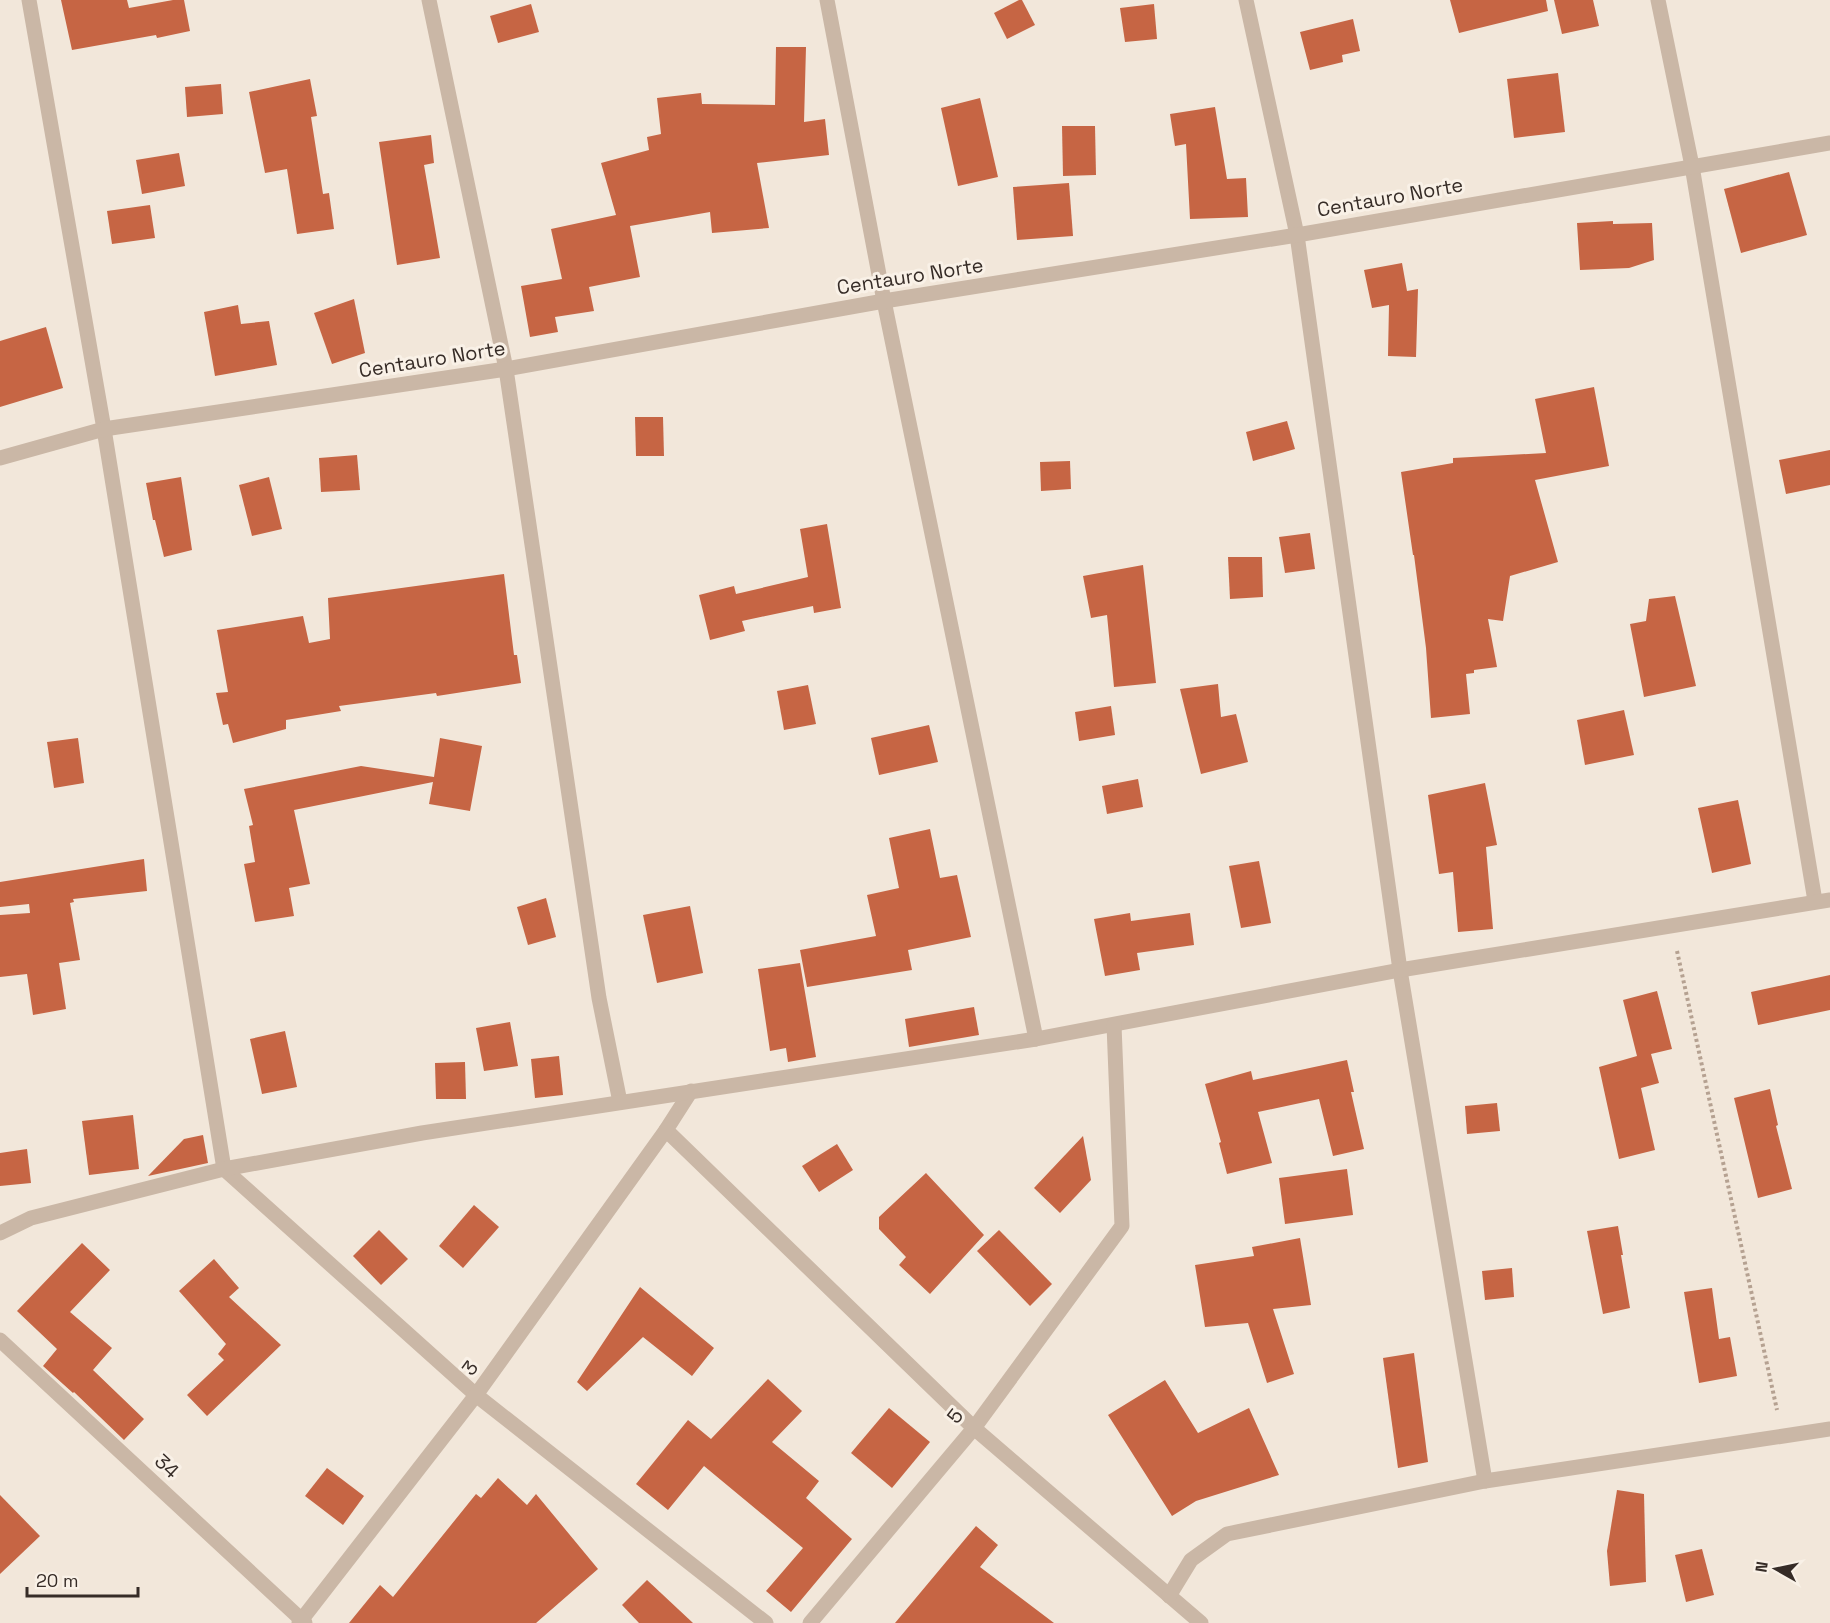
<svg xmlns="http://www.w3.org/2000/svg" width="1830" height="1623" font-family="'Space Grotesk',sans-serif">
  <rect width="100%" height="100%" fill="#f2e7da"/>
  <g fill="#c66544">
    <path d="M 61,0 L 127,0 L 129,8 L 173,0 L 184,0 L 190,31 L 157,38 L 156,35 L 72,50 Z"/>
    <path d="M 1019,0 L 1022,0 L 1035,25 L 1007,39 L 994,13 Z"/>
    <path d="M 1450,0 L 1546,0 L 1548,11 L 1459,33 Z"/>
    <path d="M 1554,0 L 1593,0 L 1599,26 L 1562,34 Z"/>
    <path d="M 531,4 L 539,32 L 498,43 L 490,16 Z"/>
    <path d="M 1154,4 L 1157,39 L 1125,42 L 1120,8 Z"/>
    <path d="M 1353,19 L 1360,51 L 1342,55 L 1343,62 L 1310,70 L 1300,32 Z"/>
    <path d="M 776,47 L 806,47 L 804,122 L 825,119 L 829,155 L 757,163 L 769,228 L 712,233 L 710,212 L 630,226 L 640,277 L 589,287 L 594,311 L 555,317 L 558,332 L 530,337 L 521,286 L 562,279 L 551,229 L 616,215 L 601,163 L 649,150 L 647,137 L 661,134 L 657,98 L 701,93 L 702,104 L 775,105 Z"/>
    <path d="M 1558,73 L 1565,132 L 1514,138 L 1507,79 Z"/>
    <path d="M 310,79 L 317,116 L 311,117 L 323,194 L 329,193 L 334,229 L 297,234 L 287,169 L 265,173 L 249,92 Z"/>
    <path d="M 221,84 L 223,114 L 187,117 L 185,87 Z"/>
    <path d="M 980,98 L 998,177 L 958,186 L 941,108 Z"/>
    <path d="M 1215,107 L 1227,179 L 1246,178 L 1248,217 L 1190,219 L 1186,144 L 1175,146 L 1170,114 Z"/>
    <path d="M 1062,126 L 1095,126 L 1096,175 L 1063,176 Z"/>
    <path d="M 431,135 L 434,163 L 424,165 L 440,258 L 397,265 L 379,142 Z"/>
    <path d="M 179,153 L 185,186 L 142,194 L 136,160 Z"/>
    <path d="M 1789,172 L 1807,235 L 1741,253 L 1724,189 Z"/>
    <path d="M 1069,183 L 1073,236 L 1017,240 L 1013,187 Z"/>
    <path d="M 150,205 L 155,238 L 112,244 L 107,211 Z"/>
    <path d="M 1613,221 L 1613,224 L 1652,223 L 1654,260 L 1629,268 L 1580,270 L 1577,223 Z"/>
    <path d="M 1402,263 L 1407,291 L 1418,289 L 1416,357 L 1388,356 L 1389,305 L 1372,308 L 1364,270 Z"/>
    <path d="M 354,299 L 365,353 L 332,364 L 314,313 Z"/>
    <path d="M 238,305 L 241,324 L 269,321 L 277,365 L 215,376 L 204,312 Z"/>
    <path d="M 46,327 L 63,388 L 0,407 L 0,341 Z"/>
    <path d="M 1594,387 L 1609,466 L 1535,480 L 1558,562 L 1510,576 L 1503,621 L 1488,619 L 1497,667 L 1474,670 L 1474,673 L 1466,674 L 1470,714 L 1431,718 L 1426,648 L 1414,555 L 1413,555 L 1401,472 L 1453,463 L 1453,458 L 1546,453 L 1535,399 Z"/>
    <path d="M 635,417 L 663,417 L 664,456 L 636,456 Z"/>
    <path d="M 1287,421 L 1295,449 L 1253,461 L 1246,432 Z"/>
    <path d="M 1830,450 L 1830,485 L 1786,494 L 1779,460 Z"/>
    <path d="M 357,455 L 360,490 L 321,492 L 319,458 Z"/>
    <path d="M 1070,461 L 1071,489 L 1041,491 L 1040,462 Z"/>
    <path d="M 181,477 L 192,550 L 164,557 L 155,520 L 153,520 L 146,483 Z"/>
    <path d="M 269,477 L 282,529 L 252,536 L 239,485 Z"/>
    <path d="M 827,524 L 841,608 L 814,613 L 813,606 L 742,621 L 745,631 L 710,640 L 699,595 L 734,586 L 736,594 L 808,577 L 800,529 Z"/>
    <path d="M 1310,533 L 1315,569 L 1285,573 L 1279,537 Z"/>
    <path d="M 1228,557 L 1262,557 L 1263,597 L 1230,599 Z"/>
    <path d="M 1143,565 L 1156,683 L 1114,687 L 1107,615 L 1091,618 L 1083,576 Z"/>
    <path d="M 504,574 L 514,655 L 517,655 L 521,683 L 437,696 L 436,693 L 339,706 L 341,711 L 286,720 L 286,729 L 233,743 L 228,724 L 223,725 L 216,693 L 228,692 L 217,630 L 303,616 L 309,643 L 330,639 L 328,598 Z"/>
    <path d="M 1675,596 L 1696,686 L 1644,697 L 1630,624 L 1646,621 L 1649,599 Z"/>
    <path d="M 1218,684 L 1221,717 L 1236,714 L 1248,762 L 1201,774 L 1180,689 Z"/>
    <path d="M 808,685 L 816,724 L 784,730 L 777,691 Z"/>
    <path d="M 1111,706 L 1115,735 L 1079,741 L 1075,712 Z"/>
    <path d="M 1624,710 L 1634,755 L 1585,765 L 1577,720 Z"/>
    <path d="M 929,725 L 938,762 L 879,775 L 871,738 Z"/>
    <path d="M 78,738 L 84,783 L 54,788 L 47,742 Z"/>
    <path d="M 440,738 L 482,746 L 470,811 L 429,804 L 433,782 L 294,810 L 310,884 L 289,888 L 294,916 L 255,922 L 244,864 L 255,862 L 249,826 L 253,825 L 244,789 L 361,766 L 434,777 Z"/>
    <path d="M 1138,779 L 1143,807 L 1107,814 L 1102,786 Z"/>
    <path d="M 1485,783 L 1497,845 L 1486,847 L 1493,929 L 1458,932 L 1453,872 L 1439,874 L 1428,795 Z"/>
    <path d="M 1738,800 L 1751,864 L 1712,873 L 1698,808 Z"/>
    <path d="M 930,829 L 940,878 L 957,875 L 971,937 L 908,950 L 912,970 L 807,987 L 800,950 L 876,936 L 867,895 L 899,888 L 889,838 Z"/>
    <path d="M 144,859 L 147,891 L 73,899 L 74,902 L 70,903 L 80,960 L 59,963 L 66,1009 L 33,1015 L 27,974 L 0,977 L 0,915 L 30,913 L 29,904 L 0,907 L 0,882 Z"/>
    <path d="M 1259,861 L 1271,923 L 1241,928 L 1229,866 Z"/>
    <path d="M 546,898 L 556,937 L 528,945 L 517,907 Z"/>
    <path d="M 690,906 L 703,973 L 657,983 L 643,915 Z"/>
    <path d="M 1130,913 L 1131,921 L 1190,913 L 1194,945 L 1137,953 L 1140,970 L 1105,976 L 1094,919 Z"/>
    <path d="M 800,963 L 816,1057 L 788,1062 L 786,1048 L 770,1051 L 758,969 Z"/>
    <path d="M 1830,975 L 1830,1010 L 1758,1025 L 1751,992 Z"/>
    <path d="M 1657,991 L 1672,1049 L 1651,1054 L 1659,1083 L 1641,1088 L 1655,1150 L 1619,1159 L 1599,1067 L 1637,1056 L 1623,1000 Z"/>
    <path d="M 974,1007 L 979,1035 L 909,1047 L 905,1019 Z"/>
    <path d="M 510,1022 L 518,1066 L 484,1071 L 476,1028 Z"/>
    <path d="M 285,1031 L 297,1087 L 262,1094 L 250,1039 Z"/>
    <path d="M 559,1056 L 563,1095 L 535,1098 L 531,1059 Z"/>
    <path d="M 1347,1060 L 1354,1092 L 1351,1092 L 1364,1149 L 1333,1156 L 1319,1099 L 1258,1112 L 1272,1163 L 1227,1174 L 1219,1143 L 1221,1142 L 1205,1084 L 1251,1071 L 1253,1080 Z"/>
    <path d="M 465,1062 L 466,1099 L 436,1099 L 435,1063 Z"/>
    <path d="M 1770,1089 L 1778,1125 L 1776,1126 L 1792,1189 L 1758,1198 L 1734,1098 Z"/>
    <path d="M 1497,1103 L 1500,1131 L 1467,1134 L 1465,1106 Z"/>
    <path d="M 133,1115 L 139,1169 L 89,1175 L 82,1121 Z"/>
    <path d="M 203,1135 L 208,1163 L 148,1176 L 184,1139 Z"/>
    <path d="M 1083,1136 L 1091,1180 L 1060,1213 L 1034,1188 Z"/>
    <path d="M 837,1144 L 853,1170 L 819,1192 L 802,1166 Z"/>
    <path d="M 27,1149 L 31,1183 L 0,1186 L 0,1153 Z"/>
    <path d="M 1347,1169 L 1353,1215 L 1285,1224 L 1279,1178 Z"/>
    <path d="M 926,1173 L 984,1235 L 930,1294 L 899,1265 L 906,1257 L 879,1229 L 879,1217 Z"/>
    <path d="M 474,1205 L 499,1227 L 463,1268 L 439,1246 Z"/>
    <path d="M 1618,1226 L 1623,1255 L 1621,1255 L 1630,1308 L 1603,1314 L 1587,1231 Z"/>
    <path d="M 379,1230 L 408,1259 L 381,1285 L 353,1256 Z"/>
    <path d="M 999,1230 L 1052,1284 L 1030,1306 L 977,1251 Z"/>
    <path d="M 1300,1238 L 1311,1305 L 1273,1309 L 1294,1374 L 1267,1383 L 1248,1323 L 1205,1327 L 1195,1265 L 1254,1256 L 1252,1247 Z"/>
    <path d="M 82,1243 L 110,1270 L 70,1312 L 112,1348 L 93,1370 L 144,1419 L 124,1440 L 74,1392 L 73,1393 L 43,1366 L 57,1349 L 17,1311 Z"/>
    <path d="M 214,1259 L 239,1288 L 229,1297 L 281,1345 L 207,1416 L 187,1395 L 224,1360 L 218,1354 L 226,1344 L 179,1291 Z"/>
    <path d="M 1512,1268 L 1514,1297 L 1485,1300 L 1482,1271 Z"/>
    <path d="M 640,1287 L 714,1348 L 692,1376 L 643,1337 L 587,1391 L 577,1382 Z"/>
    <path d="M 1712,1288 L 1719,1339 L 1730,1337 L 1737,1376 L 1699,1383 L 1684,1292 Z"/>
    <path d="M 1414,1353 L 1428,1462 L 1398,1468 L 1383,1358 Z"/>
    <path d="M 768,1379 L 802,1411 L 772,1442 L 819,1481 L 806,1498 L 852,1539 L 791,1612 L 766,1591 L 803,1548 L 704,1466 L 668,1510 L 636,1484 L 688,1420 L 711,1439 Z"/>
    <path d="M 1165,1380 L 1198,1433 L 1249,1408 L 1279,1475 L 1196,1501 L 1172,1516 L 1108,1415 Z"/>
    <path d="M 889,1408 L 930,1442 L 892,1488 L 851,1453 Z"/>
    <path d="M 327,1468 L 364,1496 L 343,1525 L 305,1496 Z"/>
    <path d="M 498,1478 L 527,1505 L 536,1494 L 598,1569 L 536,1623 L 349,1623 L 380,1585 L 393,1597 L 476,1494 L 481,1498 Z"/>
    <path d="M 1617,1490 L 1644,1494 L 1646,1582 L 1610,1586 L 1607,1551 Z"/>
    <path d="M 0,1495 L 40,1536 L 0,1574 Z"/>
    <path d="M 976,1526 L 998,1545 L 980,1567 L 1054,1623 L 895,1623 Z"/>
    <path d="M 1702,1549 L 1714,1595 L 1686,1602 L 1675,1555 Z"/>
    <path d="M 647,1580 L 693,1623 L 639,1623 L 622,1605 Z"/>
  </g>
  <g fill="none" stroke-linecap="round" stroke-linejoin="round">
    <path stroke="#b5a191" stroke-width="4" stroke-dasharray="3 3" stroke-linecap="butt" d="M 1677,951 L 1777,1410"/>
    <g stroke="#cab7a6" stroke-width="15">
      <path d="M 29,0 L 104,429 L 224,1169 L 476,1395 L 766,1623"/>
      <path d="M 429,0 L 506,369 L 599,998 L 620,1102"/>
      <path d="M 827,0 L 884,301 L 1036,1039"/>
      <path d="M 1246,0 L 1297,235 L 1400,970 L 1485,1481"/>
      <path d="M 1658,0 L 1692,166 L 1815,901"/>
      <path d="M 0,458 L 104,429 L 506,369 L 884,301 L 1297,235 L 1830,143"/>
      <path d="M 691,1091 L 666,1130 L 974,1428 L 1201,1623"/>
      <path d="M 0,1233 L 31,1218 L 224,1169 L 422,1133 L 1036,1039 L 1400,970 L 1830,900"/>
      <path d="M 1169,1596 L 1191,1560 L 1227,1534 L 1485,1481 L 1830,1429"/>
      <path d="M 299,1623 L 476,1395 L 666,1130"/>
      <path d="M 810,1623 L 974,1428 L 1122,1226 L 1114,1025"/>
    </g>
    <path stroke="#cab7a6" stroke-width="15" d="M 0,1340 L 305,1623"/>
  </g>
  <g text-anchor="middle" stroke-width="6" stroke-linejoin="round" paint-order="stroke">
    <g font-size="20" fill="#362c27" stroke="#f9f1e7">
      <text transform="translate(1390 197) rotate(-10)" y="7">Centauro Norte</text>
      <text transform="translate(910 276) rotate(-9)" y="7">Centauro Norte</text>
      <text transform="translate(432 359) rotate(-9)" y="7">Centauro Norte</text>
      <text transform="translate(470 1368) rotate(-54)" y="7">3</text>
      <text transform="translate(955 1416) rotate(-52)" y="7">5</text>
      <text transform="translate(167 1466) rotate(43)" y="7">34</text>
    </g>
  </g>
  <g transform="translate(1776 1569) rotate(279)" stroke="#f9f1e7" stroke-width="4.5" paint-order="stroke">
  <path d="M0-4.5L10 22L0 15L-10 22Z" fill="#362c27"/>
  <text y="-9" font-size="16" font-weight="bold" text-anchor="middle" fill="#362c27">N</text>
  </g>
  <path d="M27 1587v9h111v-9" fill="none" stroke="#362c27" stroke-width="3"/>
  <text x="36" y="1587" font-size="18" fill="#362c27" stroke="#f9f1e7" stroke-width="4.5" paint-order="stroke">20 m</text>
</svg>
